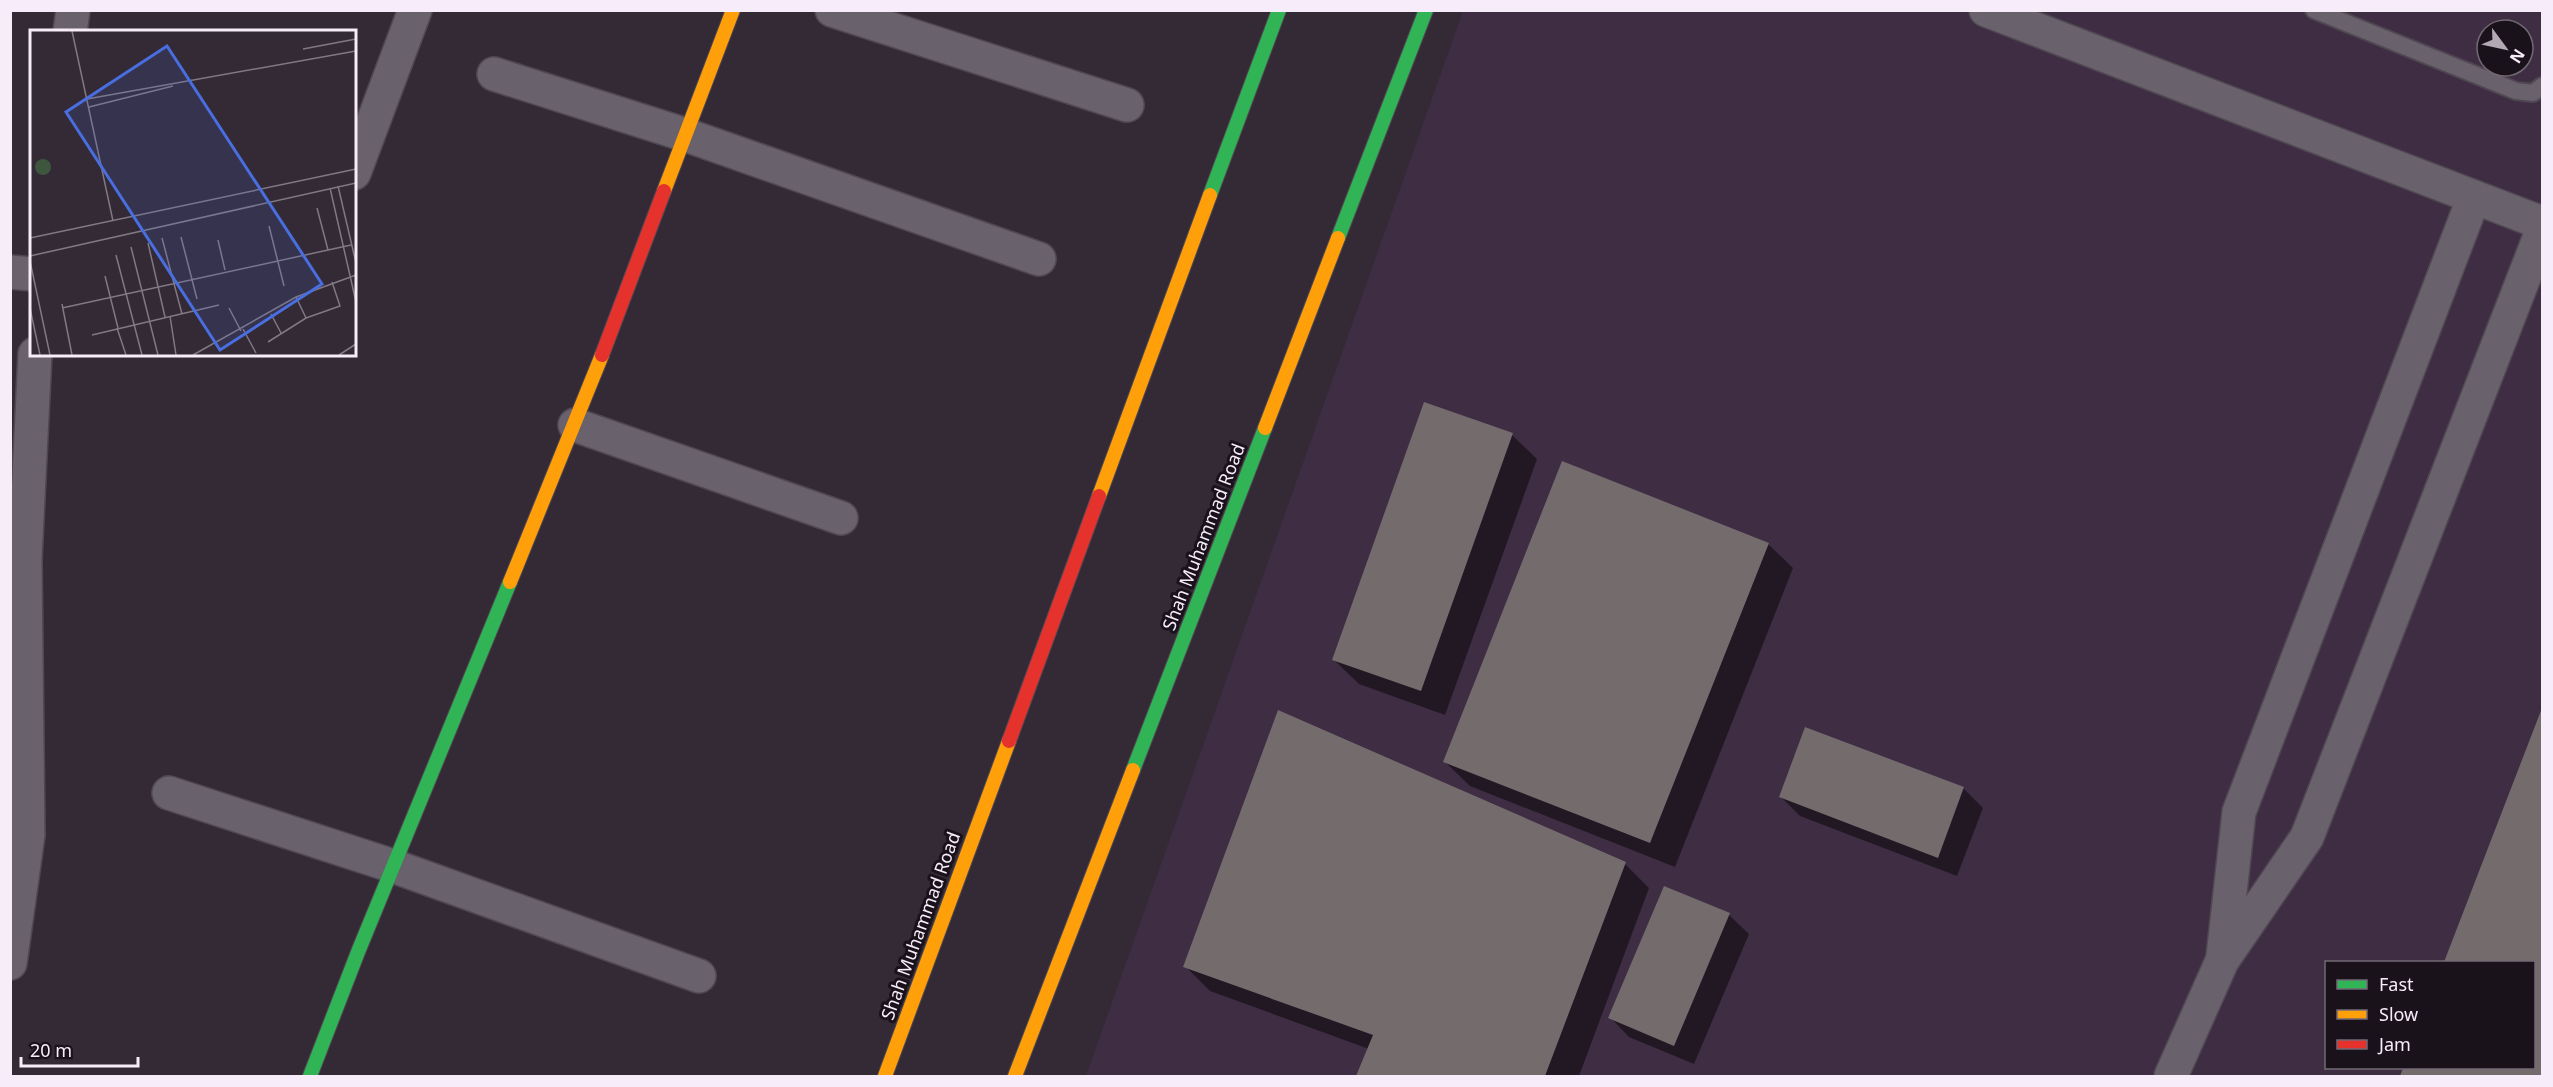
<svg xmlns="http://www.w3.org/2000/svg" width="2553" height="1087" font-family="'Noto Sans',sans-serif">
  <rect width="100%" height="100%" fill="#332a36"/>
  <path fill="#3f2d44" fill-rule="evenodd" d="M 1463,11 L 2542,11 L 2542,1076 L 1086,1076 ZM 2487,30 L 2523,30 L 2523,66 L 2487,66 ZM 2326,962 L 2534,962 L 2534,1068 L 2326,1068 Z"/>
  <g fill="#0007">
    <path d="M 1512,435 L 1537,459 L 1445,715 L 1359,684 L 1334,660 Z"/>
    <path d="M 1768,544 L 1793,568 L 1675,867 L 1470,786 L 1445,762 Z"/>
    <path d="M 2542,712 L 2542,1076 L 2401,1076 L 2405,1068 L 2534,1068 L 2534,962 L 2445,962 Z"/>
    <path d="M 1806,729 L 1964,789 L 1983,808 L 1957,876 L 1800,816 L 1781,797 Z"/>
    <path d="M 1625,864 L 1649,888 L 1579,1076 L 1358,1076 L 1369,1049 L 1210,991 L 1185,966 Z"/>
    <path d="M 1665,888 L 1729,915 L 1749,934 L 1694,1064 L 1629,1037 L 1610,1017 Z"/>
  </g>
  <g fill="#746b6d">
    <path d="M 1424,402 L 1513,433 L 1421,691 L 1332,660 Z"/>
    <path d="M 1562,461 L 1769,543 L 1650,843 L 1443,762 Z"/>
    <path d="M 2542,708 L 2542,1076 L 2400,1076 L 2403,1068 L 2534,1068 L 2534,962 L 2444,962 Z"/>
    <path d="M 1278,710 L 1626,862 L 1545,1076 L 1356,1076 L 1373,1035 L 1183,967 Z"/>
    <path d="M 1805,727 L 1964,787 L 1938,858 L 1779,797 Z"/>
    <path d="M 1664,886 L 1730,913 L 1674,1046 L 1608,1018 Z"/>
  </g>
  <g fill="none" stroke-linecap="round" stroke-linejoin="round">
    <g stroke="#4f4751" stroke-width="20">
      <path id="lane" d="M 2314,10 L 2516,91 L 2533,93 L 2542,86"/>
    </g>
    <g stroke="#4f4751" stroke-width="36">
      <g id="street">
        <path d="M 832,10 L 1127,105"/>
        <path d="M 1986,10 L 2542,223"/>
        <path d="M 70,32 L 73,10"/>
        <path d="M 494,74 L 686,135 L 1039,259"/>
        <path d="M 354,173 L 415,10"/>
        <path d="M 10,272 L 32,274"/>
        <path d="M 575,425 L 841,518"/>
        <path d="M 169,793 L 393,866 L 699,976"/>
        <path d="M 2223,956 L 2239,812 L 2474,197"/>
        <path d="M 10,963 L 28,835 L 25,559 L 35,354"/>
        <path d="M 2171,1076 L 2222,961 L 2307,837 L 2542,231"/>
      </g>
    </g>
    <g stroke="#4f4751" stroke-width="16">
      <g id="fast">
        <path d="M 1210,195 L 1279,10"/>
        <path d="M 1338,238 L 1426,10"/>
        <path d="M 1133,770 L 1265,428"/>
        <path d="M 310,1076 L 358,952 L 510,582"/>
      </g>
    </g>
    <g stroke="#4f4751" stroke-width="16">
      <g id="slow">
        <path d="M 664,191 L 733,10"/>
        <path d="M 1265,428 L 1338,238"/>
        <path d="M 1099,496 L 1210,195"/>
        <path d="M 510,582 L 602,355"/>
        <path d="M 885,1076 L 1009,741"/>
        <path d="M 1015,1076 L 1133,770"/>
      </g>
    </g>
    <g stroke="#4f4751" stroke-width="16">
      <g id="jam">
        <path d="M 602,355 L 664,191"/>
        <path d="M 1009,741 L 1099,496"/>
      </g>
    </g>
    <use href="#lane" stroke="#69616c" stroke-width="16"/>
    <use href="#street" stroke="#69616c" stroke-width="33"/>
    <use href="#fast" stroke="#30b455" stroke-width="14"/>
    <use href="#slow" stroke="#ff9f0a" stroke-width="14"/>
    <use href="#jam" stroke="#e5322d" stroke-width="14"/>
  </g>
  <g text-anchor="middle" stroke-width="6" stroke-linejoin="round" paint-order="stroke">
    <g font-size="18" fill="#f7edfa" stroke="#19121b">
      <text transform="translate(1204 537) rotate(-69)" y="6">Shah Muhammad Road</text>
      <text transform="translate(921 926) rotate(-70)" y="6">Shah Muhammad Road</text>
    </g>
  </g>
  <g transform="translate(30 30)">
    <rect width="326" height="326" fill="#332a36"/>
    <path d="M5 137a8 8 0 1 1 16 0a8 8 0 1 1-16 0Z" fill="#3d563d"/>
    <path fill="none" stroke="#817884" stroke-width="1.5" d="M 42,1 L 83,191M 273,19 L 326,9M 57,69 L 326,21M 59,77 L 143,56M 308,156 L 326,233M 300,158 L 326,272M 287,178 L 298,220M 239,196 L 254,256M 151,207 L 167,269M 0,208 L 326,139M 132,208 L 152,284M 188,210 L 195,240M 118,213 L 135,287M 101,217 L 128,325M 86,225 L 112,325M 0,226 L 326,153M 0,231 L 20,325M 75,246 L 88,298M 266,267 L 276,288M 32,274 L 42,325M 0,278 L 10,325M 32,278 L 321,215M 199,278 L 211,301M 241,284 L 251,303M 140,286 L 146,325M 87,298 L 96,325M 213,299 L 226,323M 62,305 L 189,275M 238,312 L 276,288 L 310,276 L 302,252M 163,325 L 266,267 L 326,245M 309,325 L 326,314"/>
    <path fill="#496edf" fill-opacity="0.15" stroke="#496edf" stroke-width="3" d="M 137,16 L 292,254 L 190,320 L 36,82 Z"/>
    <rect width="326" height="326" fill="none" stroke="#f7edfa" stroke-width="3"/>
  </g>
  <rect width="2553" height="1087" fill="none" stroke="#f7edfa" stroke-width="24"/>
  <rect x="2325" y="961" width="210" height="108" fill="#19121b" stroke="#726a74" stroke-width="1.5"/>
  <rect x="2337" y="980" width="30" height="9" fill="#30b455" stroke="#726a74" stroke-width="1.5"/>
  <text x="2379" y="991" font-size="18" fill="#f7edfa">Fast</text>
  <rect x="2337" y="1010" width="30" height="9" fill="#ff9f0a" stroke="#726a74" stroke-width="1.5"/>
  <text x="2379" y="1021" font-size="18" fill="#f7edfa">Slow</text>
  <rect x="2337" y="1040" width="30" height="9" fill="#e5322d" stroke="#726a74" stroke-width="1.5"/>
  <text x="2379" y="1051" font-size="18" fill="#f7edfa">Jam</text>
  <g transform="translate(2505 48) rotate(123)"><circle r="28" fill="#19121b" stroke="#726a74" stroke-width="1.5"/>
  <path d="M0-4.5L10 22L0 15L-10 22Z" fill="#b2a9b5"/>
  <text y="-9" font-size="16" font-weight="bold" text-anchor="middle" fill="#f7edfa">N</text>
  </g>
  <path d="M21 1057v9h117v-9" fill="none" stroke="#f7edfa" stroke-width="3"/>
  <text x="30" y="1057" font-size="18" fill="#f7edfa" stroke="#19121b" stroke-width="4.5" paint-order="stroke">20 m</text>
</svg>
